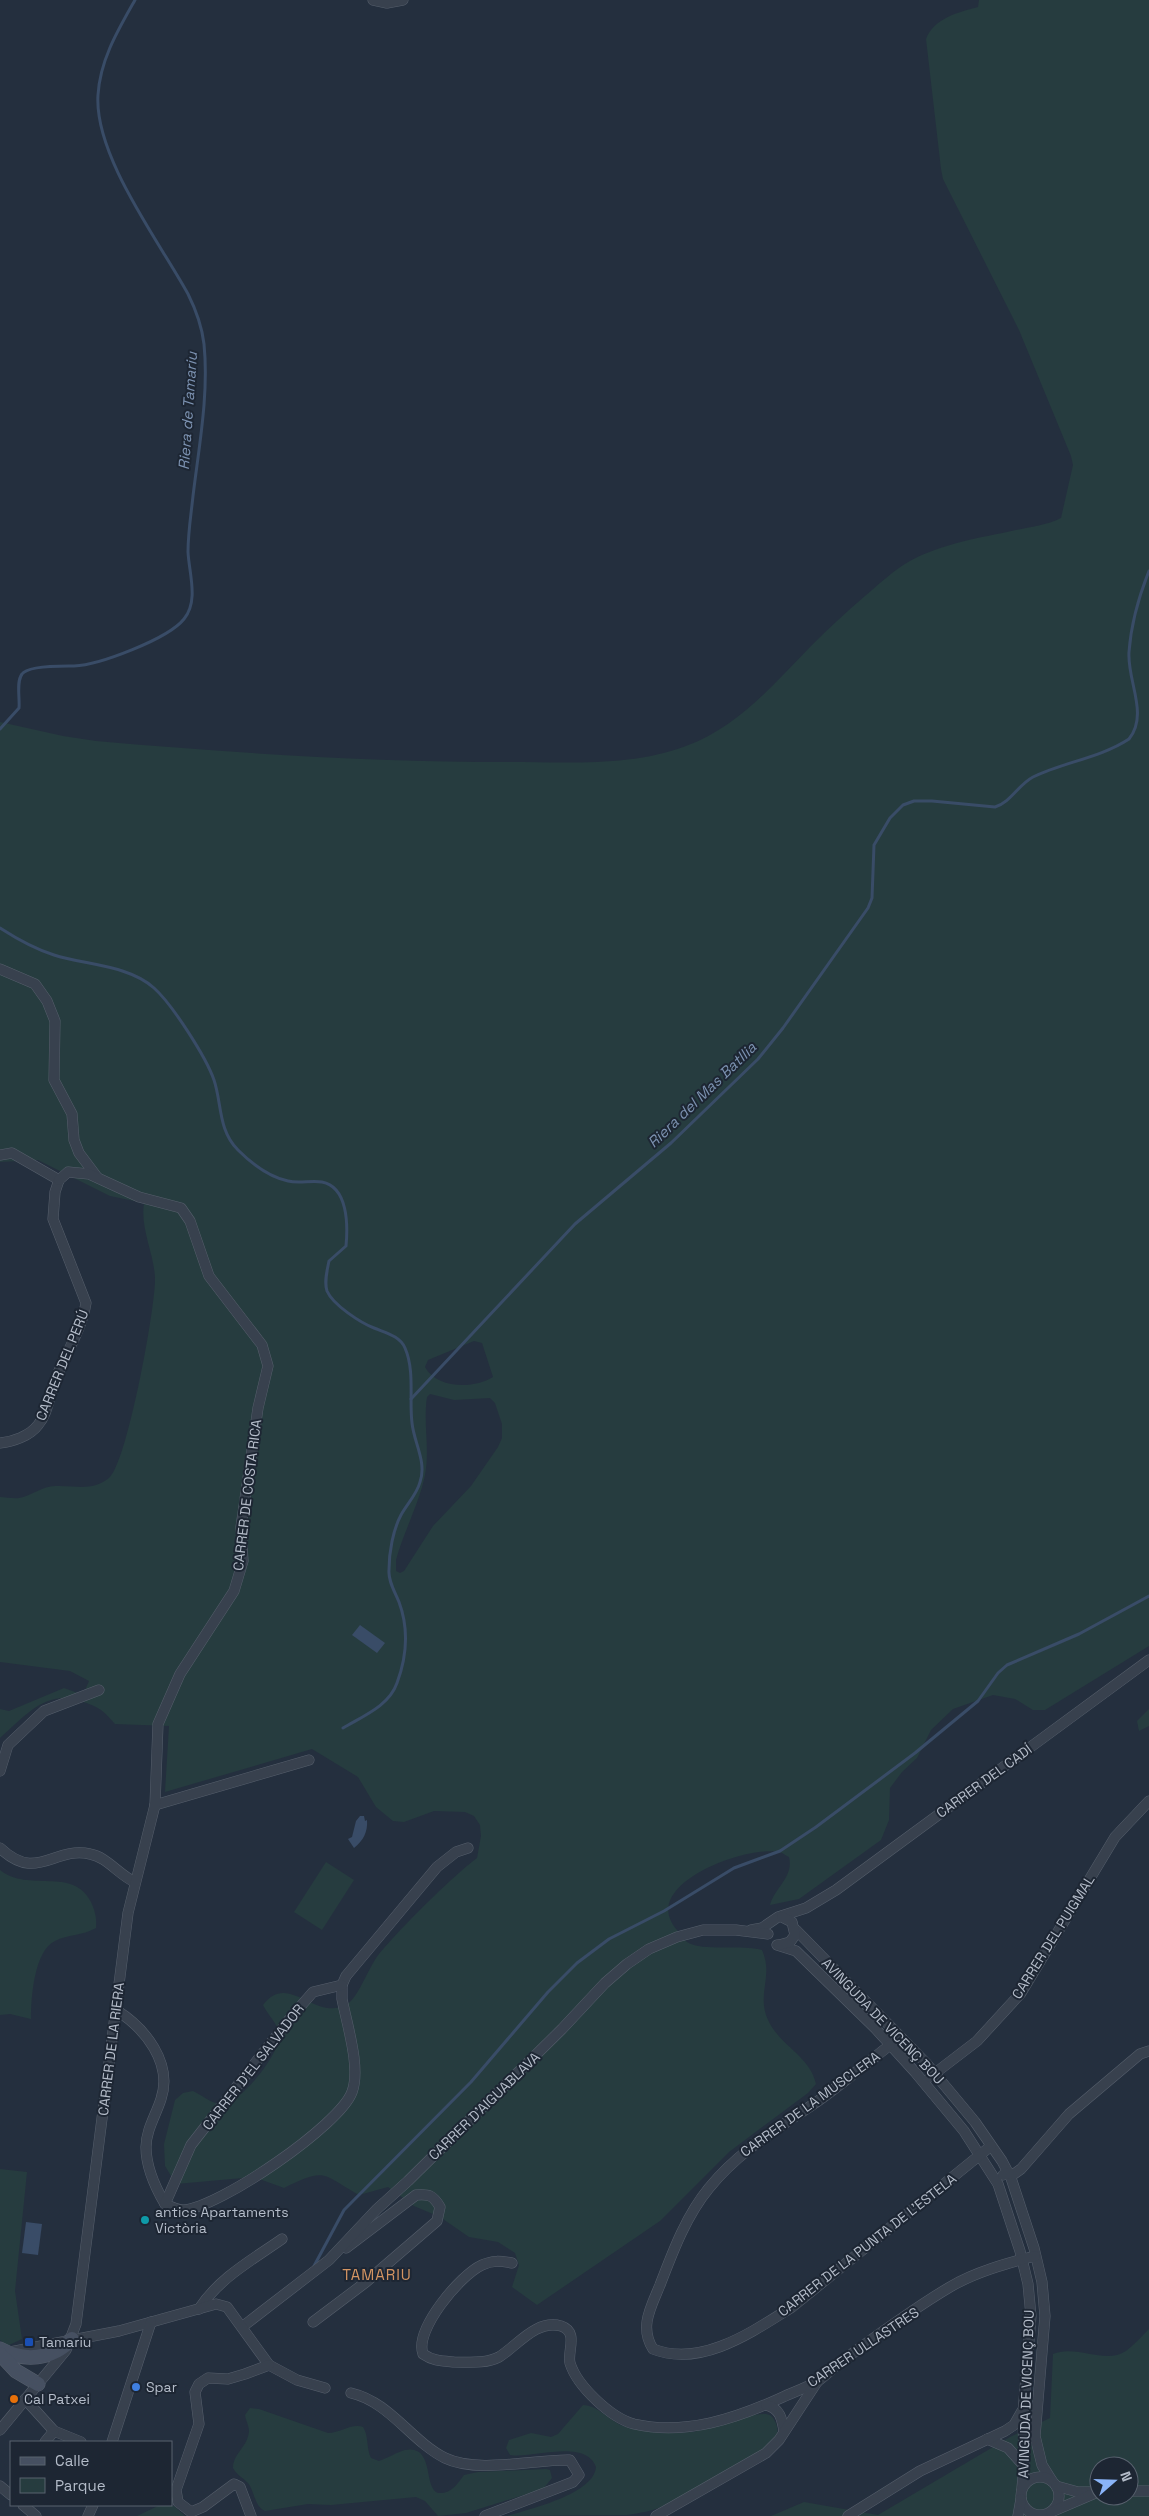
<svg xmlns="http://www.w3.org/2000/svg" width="1149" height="2516" font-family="'Space Grotesk',sans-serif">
  <rect width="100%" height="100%" fill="#242f3e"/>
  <g fill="#263c3f" fill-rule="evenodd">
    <path d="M 979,0 L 1149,0 L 1149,1646 L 1045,1710 L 1033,1710 L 1015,1699 L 993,1695 L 953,1709 L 931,1730 L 917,1758 L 902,1772 L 890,1788 L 889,1820 L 881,1840 L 799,1899 L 770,1905 C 775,1887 794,1877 789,1857 C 786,1856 782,1852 779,1852 C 746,1845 637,1885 677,1930 C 680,1934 683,1939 687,1942 C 703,1952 741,1944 762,1950 C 774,1977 756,1993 768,2020 C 780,2046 810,2056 816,2084 L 808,2093 L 729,2152 L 660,2221 L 537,2305 L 512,2287 L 519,2265 L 515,2253 L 498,2242 L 469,2237 L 440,2217 L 414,2206 L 388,2187 L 359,2195 C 321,2174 327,2167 284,2188 L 254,2177 L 176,2184 L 165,2166 L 164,2144 L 175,2100 L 183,2093 L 193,2091 C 202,2095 211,2104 222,2104 C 240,2104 281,2053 279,2035 C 279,2025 267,2014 263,2005 C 288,1971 314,2021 346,2005 C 358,1999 369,1966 379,1954 C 401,1928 434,1895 460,1872 C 465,1867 471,1863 477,1858 L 481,1836 L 480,1825 L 474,1816 L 465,1812 L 434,1811 L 404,1822 L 393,1821 L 376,1807 L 358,1777 L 312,1749 L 165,1792 L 169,1726 L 115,1724 C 102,1709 99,1707 80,1701 C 46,1689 24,1717 0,1738 L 0,1709 L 9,1711 L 64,1688 L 83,1695 L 89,1681 L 70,1671 L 0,1662 L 0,1497 C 6,1497 13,1499 19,1498 C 31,1496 43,1486 55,1486 C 76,1485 91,1492 109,1478 C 127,1464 156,1305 155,1278 C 154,1253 140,1229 144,1203 L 110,1196 L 38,1160 L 0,1162 L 0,722 L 63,736 L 96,741 C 233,753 371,762 509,762 C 566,762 631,767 686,746 C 738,727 773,685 811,646 C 828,629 846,612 865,596 C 879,584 894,570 910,561 C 943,543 980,538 1016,530 C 1031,527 1047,525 1061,518 L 1073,465 L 1071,456 L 1019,330 L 943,179 L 941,169 L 926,39 C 934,18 959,12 978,7 ZM 474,1341 L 482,1343 L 493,1377 C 474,1389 437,1389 425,1367 L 428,1360 ZM 430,1394 L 454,1400 L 490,1398 L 495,1403 L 502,1424 L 502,1438 L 498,1447 L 471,1486 L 433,1526 L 404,1571 L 400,1573 L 396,1571 L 396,1560 C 404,1531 419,1504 425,1475 C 430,1449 423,1423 427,1397 Z"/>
    <path d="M 1149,1709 L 1149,1726 L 1139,1731 L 1137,1721 Z"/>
    <path d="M 326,1862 L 354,1880 L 322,1930 L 294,1912 Z"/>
    <path d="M 0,1870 C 28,1893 73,1866 91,1902 C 95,1911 97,1918 96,1928 C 82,1936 68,1934 55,1941 C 34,1951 31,1998 31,2019 L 10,2014 L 0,2015 Z"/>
    <path d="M 0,2169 L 27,2172 L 15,2291 L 22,2339 L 7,2346 L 0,2340 Z"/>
    <path d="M 1149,2329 L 1149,2516 L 771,2516 L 804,2502 L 878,2515 L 1010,2437 L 1050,2418 L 1053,2354 C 1077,2344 1105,2365 1126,2351 C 1134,2345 1142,2336 1149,2329 ZM 1099,2466 L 1129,2466 L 1129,2496 L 1099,2496 Z"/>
    <path d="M 583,2405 C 597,2405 610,2421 623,2426 C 643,2432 671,2434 691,2432 C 708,2431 761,2407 771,2416 C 777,2421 780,2433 775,2440 C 761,2456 686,2497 664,2506 C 652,2511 640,2513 627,2515 L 507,2516 C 530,2509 594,2494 596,2467 C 585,2438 533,2459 510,2455 L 506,2448 L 509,2440 L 531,2433 L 551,2437 L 558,2434 Z"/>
    <path d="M 250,2408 L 259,2409 L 328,2433 C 341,2433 351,2423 363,2427 C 369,2436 366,2448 371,2458 L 379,2461 C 388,2458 397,2452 405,2450 C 435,2444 423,2488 438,2493 C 452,2494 457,2484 464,2475 L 478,2472 L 546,2469 L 550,2470 L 552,2478 L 543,2489 L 466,2513 L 438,2516 L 425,2501 L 416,2497 L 331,2505 L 308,2504 L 265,2511 C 254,2506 255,2492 248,2483 C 242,2477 237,2475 233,2468 C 233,2453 248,2447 249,2431 C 249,2426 246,2421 245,2415 Z"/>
    <path d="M 160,2505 L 174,2506 L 185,2516 L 137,2516 Z"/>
  </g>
  <g fill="#394c67">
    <path d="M 360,1625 L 385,1643 L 377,1653 L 352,1635 Z"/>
    <path d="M 360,1816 L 364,1816 L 365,1821 L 367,1820 C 368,1832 363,1841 354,1848 L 348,1839 L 352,1837 L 356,1821 Z"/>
    <path d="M 26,2222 L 42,2224 L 38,2255 L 22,2253 Z"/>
  </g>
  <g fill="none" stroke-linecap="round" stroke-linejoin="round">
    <g stroke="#394c67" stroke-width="3">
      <path d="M 0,729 L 19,708 C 20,698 16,682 22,674 C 28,665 64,666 74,666 C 99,665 168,639 184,619 C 199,601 189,573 188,552 C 188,533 191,515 193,496 C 199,446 209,394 204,344 C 202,327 196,310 188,294 C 159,241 94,156 98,95 C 100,60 118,30 135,0"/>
      <path d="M 0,928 C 17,939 35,949 54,955 C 85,965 129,965 154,988 C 172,1004 206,1057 214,1080 C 222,1104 218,1130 238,1150 C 252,1164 269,1177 288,1181 C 299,1184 311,1180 322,1182 C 348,1187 348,1225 346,1246 L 329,1261 C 327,1271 324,1282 327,1291 C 333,1305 361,1323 374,1328 C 386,1333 400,1336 405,1348 C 415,1371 409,1399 412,1423 C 414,1443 427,1462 420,1482 C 417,1494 407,1504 401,1515 C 393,1530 389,1552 389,1570 C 388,1581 395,1592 399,1602 C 409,1629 407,1656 397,1683 C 389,1706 363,1716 343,1728"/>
      <path d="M 411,1399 L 575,1224 L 671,1143 L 758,1059 L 783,1028 L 868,908 L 872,898 L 874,845 L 890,818 L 903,805 L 914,801 L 932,801 L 995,807 C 1011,802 1018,785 1033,777 C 1064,762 1100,758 1129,739 C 1149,714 1127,681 1129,652 C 1131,625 1139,596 1149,571"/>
      <path d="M 314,2266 L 344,2210 L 471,2082 L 548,1992 L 577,1963 L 609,1939 L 664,1911 L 734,1868 L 780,1851 L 816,1827 L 915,1753 L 978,1701 L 998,1673 L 1007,1665 L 1079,1634 L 1149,1596"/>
    </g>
    <g stroke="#565f6c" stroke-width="11">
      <g id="street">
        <path d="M 373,0 L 387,3 L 403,0"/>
        <path d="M 0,969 L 35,984 L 47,1001 L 55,1021 L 54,1080 L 72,1114 L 74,1140 L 79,1153 L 97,1177"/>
        <path d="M 0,1155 L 12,1153 L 59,1180"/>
        <path d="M 0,1443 C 12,1442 30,1436 38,1425 C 49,1412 49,1394 56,1378 C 66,1353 82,1329 86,1303 L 53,1219 L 55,1192 L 59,1180"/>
        <path d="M 0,1771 L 8,1745 L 44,1711 L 99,1690"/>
        <path d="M 155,1805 L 309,1760"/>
        <path d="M 0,1848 C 37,1883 53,1846 90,1854 C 107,1857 119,1875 135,1882"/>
        <path d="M 751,1930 L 762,1928 L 778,1917 L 806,1908 L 836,1890 L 1149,1660"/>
        <path d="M 796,1930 L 926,2063 L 975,2122 L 1002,2161 L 1011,2178 L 1034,2248 L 1042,2282 L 1045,2316 L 1035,2436 L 1042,2465 L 1052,2481"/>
        <path d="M 777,1945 L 796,1951 L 875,2028 L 915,2072 L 964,2131 L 998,2184 L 1020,2251 L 1028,2284 L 1031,2316 L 1023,2413 L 1024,2466 L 1022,2488"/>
        <path d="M 779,1945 L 790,1942 L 795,1935 L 792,1922 L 782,1917"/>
        <path d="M 116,2010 C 145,2028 173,2063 161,2099 C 156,2115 146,2130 146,2147 C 146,2167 155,2187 165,2204 C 171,2207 177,2210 183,2210 C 219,2208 340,2125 352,2092 C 361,2068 347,2025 342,1999 L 342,1985 L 346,1976 L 437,1867 L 456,1852 L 468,1848"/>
        <path d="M 890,2045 C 866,2064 843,2083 818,2101 C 779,2128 740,2150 709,2188 C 686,2216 673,2251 660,2285 C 651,2307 639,2327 653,2349 C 701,2368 752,2332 792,2307 L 991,2146"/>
        <path d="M 930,2077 L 977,2041 L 1021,1993 L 1115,1837 L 1149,1801"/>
        <path d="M 1003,2175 L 1008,2173 L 1014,2174 L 1021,2169 L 1069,2114 L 1140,2054 L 1149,2051"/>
        <path d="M 165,2204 L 191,2145 L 292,2016 L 313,1992 L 342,1985"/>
        <path d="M 512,2263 C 500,2261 493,2260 482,2265 C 460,2275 414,2330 423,2354 C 433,2361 441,2361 454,2362 C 469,2362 485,2364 499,2357 C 517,2346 536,2319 561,2326 C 579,2332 567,2351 570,2363 C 577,2386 611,2418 634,2424 C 686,2436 737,2418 783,2397 C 794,2392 808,2387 818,2381 C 825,2376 831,2370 838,2364 C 872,2339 914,2308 950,2287 C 975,2272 1008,2263 1035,2256"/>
        <path d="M 199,2309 C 219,2278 252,2260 282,2239"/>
        <path d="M 313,2322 L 366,2282 L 437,2221 L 440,2207 C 433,2195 429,2194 416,2195 L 346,2248"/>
        <path d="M 242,2327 L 329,2260 L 377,2209 L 408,2181 L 562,2029 L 605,1983 L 627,1964 L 649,1949 L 677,1937 L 703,1930 L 736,1930 L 768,1934"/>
        <path d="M 10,2352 L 119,2331 L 216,2304 L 227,2307 L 269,2365 L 297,2380 L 325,2388"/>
        <path d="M 351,2393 C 390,2402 411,2441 445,2458 C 478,2474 535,2459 570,2460 L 579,2475 L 573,2482 L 485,2516"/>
        <path d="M 25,2399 L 54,2431 L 81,2442"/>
        <path d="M 766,2405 C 780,2408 782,2419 784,2431"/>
        <path d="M 0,2430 L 66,2350 L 76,2324 L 128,1913 L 155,1805 L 158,1724 L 180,1674 L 234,1591 L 243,1561 L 241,1527 L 258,1408 L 268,1366 L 262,1345 L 209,1276 L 190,1221 L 181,1208 L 139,1197 L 89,1174 L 68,1172 L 59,1180"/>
        <path d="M 987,2439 L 1008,2448 L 1024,2466"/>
        <path d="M 45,2442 L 54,2431"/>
        <path d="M 112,2442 L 151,2322"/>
        <circle cx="1040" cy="2496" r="19"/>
        <path d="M 0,2486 L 11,2495"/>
        <path d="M 1056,2486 L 1078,2492 L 1096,2492"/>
        <path d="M 1129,2491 L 1149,2491"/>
        <path d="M 23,2505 L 36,2516"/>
        <path d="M 1051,2512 L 1098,2492"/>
        <path d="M 88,2516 L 93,2505"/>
        <path d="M 251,2516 L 240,2487 L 234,2484 L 203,2507 L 191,2512 L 178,2502 L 176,2490 L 199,2424 L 195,2392 L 199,2384 L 208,2378 L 228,2379 L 245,2374 L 269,2365"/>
        <path d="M 656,2516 L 766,2453 L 779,2440 L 817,2382"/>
        <path d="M 848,2516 L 920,2471 L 1005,2431 L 1014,2425 L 1022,2411"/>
        <path d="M 1018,2516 L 1021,2499"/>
      </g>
    </g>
    <g stroke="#565f6c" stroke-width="15">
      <g id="secondary">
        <path d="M 0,2349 C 24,2362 52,2360 72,2339"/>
        <path d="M 0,2354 L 16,2371 L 38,2384"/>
      </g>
    </g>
    <use href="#street" stroke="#38414e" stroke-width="10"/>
    <use href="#secondary" stroke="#465061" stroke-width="14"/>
  </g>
  <circle fill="#0f9aa8" stroke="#1d2633" stroke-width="2" cx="145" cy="2220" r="5"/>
  <rect fill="#1a4fb4" stroke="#1d2633" stroke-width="2" x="24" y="2337" width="10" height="10" rx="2.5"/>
  <circle fill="#3f7fe0" stroke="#1d2633" stroke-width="2" cx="136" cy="2387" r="5"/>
  <circle fill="#e8710a" stroke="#1d2633" stroke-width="2" cx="14" cy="2399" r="5"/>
  <g text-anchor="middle" stroke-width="4" stroke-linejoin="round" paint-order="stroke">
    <g font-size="14" fill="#b4bcc9" stroke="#1d2633">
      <text transform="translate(62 1365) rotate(-68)" y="5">CARRER DEL PERÚ</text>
      <text transform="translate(247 1495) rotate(-83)" y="5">CARRER DE COSTA RICA</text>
      <text transform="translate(984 1781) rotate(-36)" y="5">CARRER DEL CADÍ</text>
      <text transform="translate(1053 1937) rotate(-58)" y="5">CARRER DEL PUIGMAL</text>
      <text transform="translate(883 2021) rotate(46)" y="5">AVINGUDA DE VICENÇ BOU</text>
      <text transform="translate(111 2049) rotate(-83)" y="5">CARRER DE LA RIERA</text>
      <text transform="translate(253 2067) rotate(-52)" y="5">CARRER D'EL SALVADOR</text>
      <text transform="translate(810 2104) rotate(-36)" y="5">CARRER DE LA MUSCLERA</text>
      <text transform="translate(484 2106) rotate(-44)" y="5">CARRER D'AIGUABLAVA</text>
      <text transform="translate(867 2245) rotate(-38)" y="5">CARRER DE LA PUNTA DE L'ESTELA</text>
      <text transform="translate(863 2347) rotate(-34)" y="5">CARRER ULLASTRES</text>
      <text transform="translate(1026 2394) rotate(-88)" y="5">AVINGUDA DE VICENÇ BOU</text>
    </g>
    <g font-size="14" fill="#b4bcc9" stroke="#1d2633" text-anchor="start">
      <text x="155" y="2217">antics Apartaments<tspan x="155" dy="16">Victòria</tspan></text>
      <text x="39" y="2347">Tamariu</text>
      <text x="146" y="2392">Spar</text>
      <text x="24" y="2404">Cal Patxei</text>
    </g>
    <g font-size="15" font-style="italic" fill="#7c92b1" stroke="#1d2633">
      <text transform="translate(188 411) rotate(-86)" y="5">Riera de Tamariu</text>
      <text transform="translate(702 1095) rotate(-44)" y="5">Riera del Mas Batllia</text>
    </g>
    <g font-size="15" letter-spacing="1" fill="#d59563" stroke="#1d2633">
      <text x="377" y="2280">TAMARIU</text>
    </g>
  </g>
  <rect x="10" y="2441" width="162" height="65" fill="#1d2633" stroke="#59626f"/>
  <rect x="20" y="2457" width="25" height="8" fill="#465061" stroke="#59626f"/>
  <text x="55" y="2466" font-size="15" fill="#b4bcc9">Calle</text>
  <rect x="20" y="2478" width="25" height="15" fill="#263c3f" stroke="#59626f"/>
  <text x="55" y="2491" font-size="15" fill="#b4bcc9">Parque</text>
  <g transform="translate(1114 2481) rotate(70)"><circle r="24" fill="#1d2633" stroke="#59626f"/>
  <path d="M0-4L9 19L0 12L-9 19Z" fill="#8ab4f8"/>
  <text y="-8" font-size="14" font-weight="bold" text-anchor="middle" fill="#b4bcc9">N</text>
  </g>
</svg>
